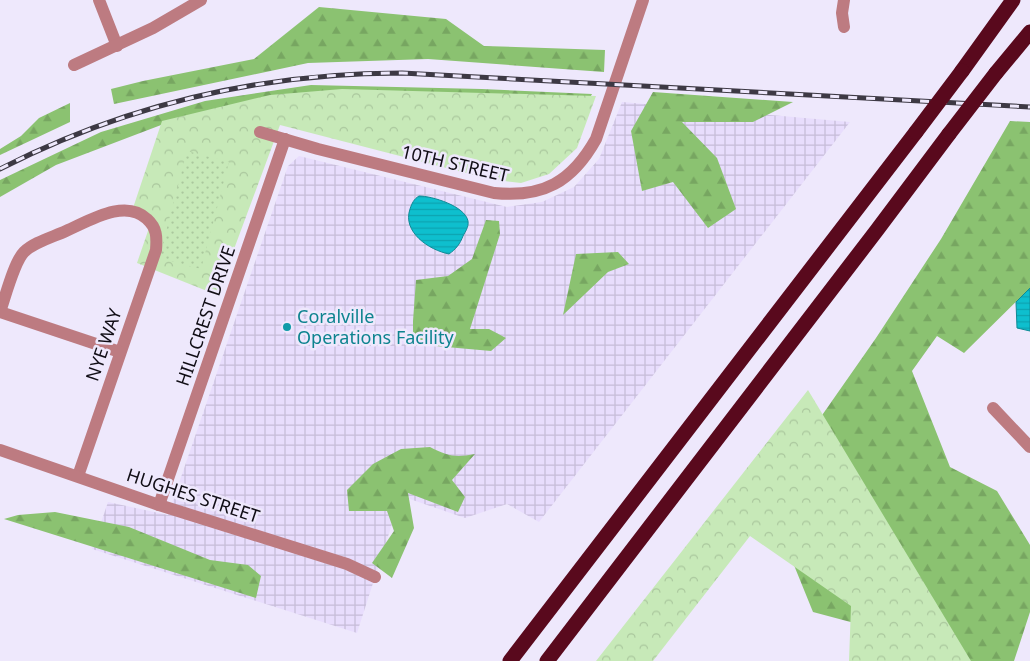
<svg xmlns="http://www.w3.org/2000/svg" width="1030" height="661" font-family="'Noto Sans',sans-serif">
  <defs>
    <pattern id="industrial-grid" width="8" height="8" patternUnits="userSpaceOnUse" patternTransform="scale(1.25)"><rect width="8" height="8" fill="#e8ddfd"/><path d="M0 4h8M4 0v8" fill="none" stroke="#c6bcd8"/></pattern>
    <pattern id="forest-firs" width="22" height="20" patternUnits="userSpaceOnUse" patternTransform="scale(1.25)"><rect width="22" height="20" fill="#8bc271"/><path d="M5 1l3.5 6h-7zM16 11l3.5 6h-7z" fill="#77a661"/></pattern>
    <pattern id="park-crowns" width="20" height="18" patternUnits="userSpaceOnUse" patternTransform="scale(1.25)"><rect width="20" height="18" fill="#c7e9b8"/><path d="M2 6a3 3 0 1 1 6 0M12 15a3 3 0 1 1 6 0" fill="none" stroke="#aac79d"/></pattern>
    <pattern id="garden-dots" width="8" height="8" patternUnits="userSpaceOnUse" patternTransform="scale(1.25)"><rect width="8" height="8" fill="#c7e9b8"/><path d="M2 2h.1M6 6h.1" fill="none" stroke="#aac79d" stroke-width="1.8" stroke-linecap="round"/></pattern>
    <pattern id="water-rules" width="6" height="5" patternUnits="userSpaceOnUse" patternTransform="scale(1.25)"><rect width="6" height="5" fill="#0ebfce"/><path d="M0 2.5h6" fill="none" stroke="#0da3b0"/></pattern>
  </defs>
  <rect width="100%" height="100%" fill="#eee8fc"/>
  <path fill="url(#industrial-grid)" d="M 622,102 L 850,122 L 539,522 L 507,504 L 465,518 L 401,496 L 357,633 L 92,549 L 108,502 L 168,515 L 288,166 L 299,156 L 507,207 L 542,202 L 574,187 L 599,159 Z"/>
  <g fill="url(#forest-firs)">
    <path d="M 319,7 L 446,19 L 484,46 L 605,50 L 604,72 L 428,59 L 308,63 L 114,104 L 111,89 L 143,81 L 254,59 Z"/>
    <path d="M 311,85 L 482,89 L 592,94 L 561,155 L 249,112 L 169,122 L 56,165 L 0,197 L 0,180 L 101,132 L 205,101 Z"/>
    <path d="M 653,92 L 793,102 L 753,122 L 682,122 L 717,158 L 736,209 L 708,228 L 673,182 L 642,191 L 631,131 Z"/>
    <path d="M 70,103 L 70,122 L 0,155 L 0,149 L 21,136 L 39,118 Z"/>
    <path d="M 1010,121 L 1030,122 L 1030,288 L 964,353 L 937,336 L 912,371 L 950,467 L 997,491 L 1030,545 L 1030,612 L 1014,661 L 887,661 L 858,624 L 813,612 L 787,548 L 811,431 L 876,338 L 941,239 Z"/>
    <path d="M 486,220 L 499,221 L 500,234 L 470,329 L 489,329 L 506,338 L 491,351 L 413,344 L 413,321 L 416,280 L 448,276 L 472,259 Z"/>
    <path d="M 618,252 L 629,264 L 608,272 L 563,315 L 576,254 Z"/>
    <path d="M 430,447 C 448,456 455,458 475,454 L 452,480 L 465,497 L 458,512 L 408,493 L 414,528 L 392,578 L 372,563 L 394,531 L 387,511 L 349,511 L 347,490 L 373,464 L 401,449 Z"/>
    <path d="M 55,512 L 129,527 L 210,560 L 248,565 L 261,576 L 256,598 L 4,519 L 18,515 Z"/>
  </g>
  <g fill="url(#park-crowns)">
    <path d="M 342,89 L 596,96 L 577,148 L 549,174 L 521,183 L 489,179 L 280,125 L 217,295 L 137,263 L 149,228 L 133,208 L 162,121 L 270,95 Z"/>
    <path d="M 808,390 L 971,661 L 849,661 L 851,606 L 750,536 L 653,661 L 596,661 Z"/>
  </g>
  <path fill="url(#garden-dots)" d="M 187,151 L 229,162 L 201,269 L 159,258 Z"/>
  <g fill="url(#water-rules)" stroke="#0f8a96">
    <path d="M 419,196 C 432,196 465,206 468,221 C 469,227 465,232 463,236 C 460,244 456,249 449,254 C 429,250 402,232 410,209 C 412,203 414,199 419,196 Z"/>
    <path d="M 1030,288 L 1030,331 L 1017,328 L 1016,302 Z"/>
  </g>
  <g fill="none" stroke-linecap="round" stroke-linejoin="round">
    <g stroke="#bd7b81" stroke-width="12">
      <path d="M 99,0 L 117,46"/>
      <path d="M 844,0 L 842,13 L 844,27"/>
      <path d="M 74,65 L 153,28 L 201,0"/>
      <path d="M 260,132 L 318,149 L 494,193 C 543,198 572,182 596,139 L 643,0"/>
      <path d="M 0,312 C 5,298 14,262 24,252 C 34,242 53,237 66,231 C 89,221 125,198 147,219 C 157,228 157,237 156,250 L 78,476"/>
      <path d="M 0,312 L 120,352"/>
      <path d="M 993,408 L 1030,447"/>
      <path d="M 0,450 L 159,505 L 347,564 L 375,577"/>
      <path d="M 159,505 L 285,139"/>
    </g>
    <g stroke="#59091d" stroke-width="15">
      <path d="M 962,71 L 1013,0"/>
      <path d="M 996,73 L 1030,32"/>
      <path d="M 510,661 L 916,132"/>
      <path d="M 547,661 L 877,230 L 949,134"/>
    </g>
    <g stroke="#3d3944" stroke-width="5">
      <path id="rail" d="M 0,169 C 125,105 261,73 402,73 L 1030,107"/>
    </g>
    <use href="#rail" stroke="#eee8fc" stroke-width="3" stroke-dasharray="9" stroke-linecap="butt"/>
    <g stroke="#59091d" stroke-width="15">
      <path d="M 916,132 L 962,71"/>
      <path d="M 949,134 L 996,73"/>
    </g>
  </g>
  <circle fill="#0f9aa8" stroke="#eee8fc" stroke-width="2" cx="287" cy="327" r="5"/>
  <g text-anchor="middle" stroke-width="5" stroke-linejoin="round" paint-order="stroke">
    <g font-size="18" fill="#100d15" stroke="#eee8fc">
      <text transform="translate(455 164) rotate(13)" y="6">10TH STREET</text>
      <text transform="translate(206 316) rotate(-71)" y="6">HILLCREST DRIVE</text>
      <text transform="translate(104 345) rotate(-71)" y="6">NYE WAY</text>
      <text transform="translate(193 496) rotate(18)" y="6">HUGHES STREET</text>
    </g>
    <g font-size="18" fill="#0d838f" stroke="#eee8fc" text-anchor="start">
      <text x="297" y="323">Coralville<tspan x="297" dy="21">Operations Facility</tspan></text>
    </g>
  </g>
</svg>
